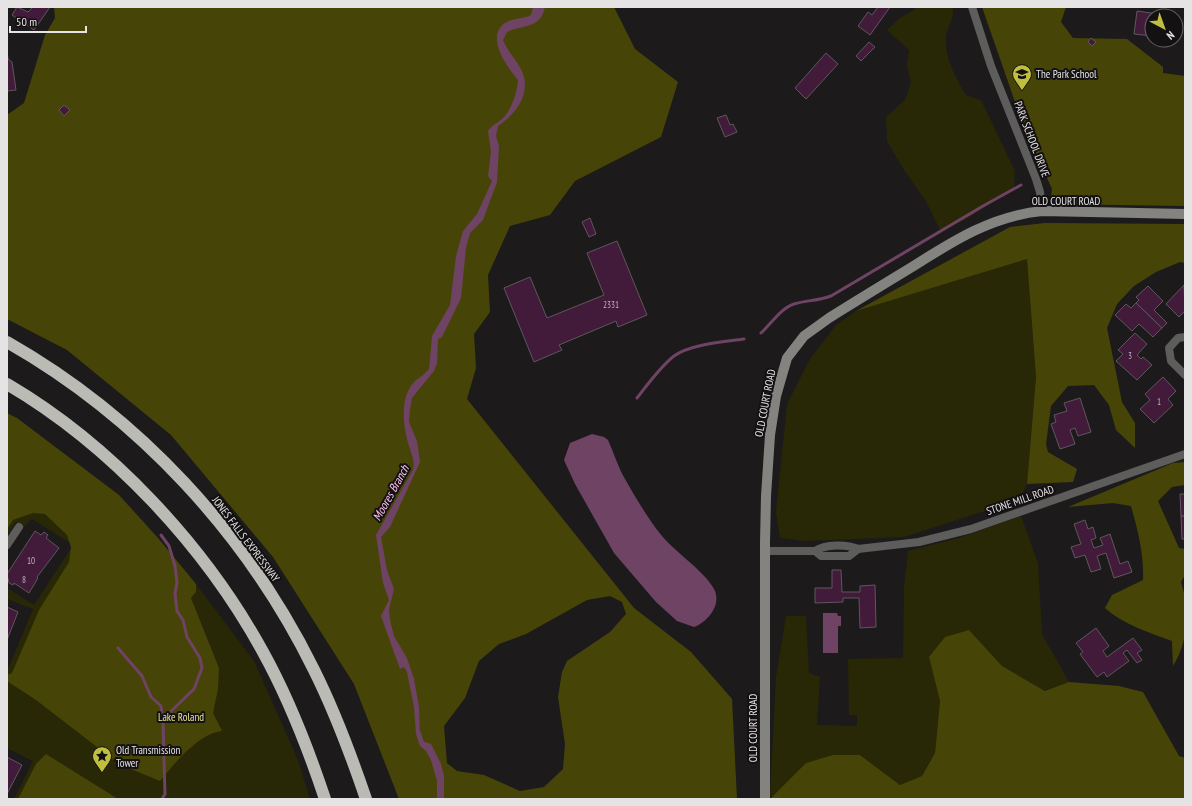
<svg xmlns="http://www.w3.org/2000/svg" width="1192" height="806" font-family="'PT Sans Narrow',sans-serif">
  <rect width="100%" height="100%" fill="#1d1a1c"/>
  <g fill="#282706">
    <path d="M 916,7 L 952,7 C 956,17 947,27 946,37 C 945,59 955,76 966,95 L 981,100 L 1015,171 L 1014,188 L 965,220 L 940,230 L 926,201 L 904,170 L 887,141 L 886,117 L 905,100 L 911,83 L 907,65 L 909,50 L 887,30 L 901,17 L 914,10 Z"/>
    <path d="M 1027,258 L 1036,377 L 1027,484 L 1019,500 L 904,537 L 805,541 L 780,538 L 776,512 L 787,404 L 810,359 L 836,325 L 856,311 Z"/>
    <path d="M 7,449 L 219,668 L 191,598 L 196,592 L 196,584 L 254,661 L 298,760 L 310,799 L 14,799 L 33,761 L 7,748 L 7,671 L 33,609 L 7,599 L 7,588 L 34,605 L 73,545 L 32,519 L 24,527 L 16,522 L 7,535 Z"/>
    <path d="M 1021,516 L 1038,563 L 1042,634 L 1069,682 L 1045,691 L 1002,666 L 969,630 L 929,657 L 940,701 L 935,753 L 922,776 L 900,785 L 860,755 L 770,797 L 776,677 L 786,616 L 806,616 L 809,673 L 820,677 L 817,725 L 857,726 L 857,715 L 849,715 L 848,659 L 903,658 L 904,587 L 908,551 L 959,538 Z"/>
  </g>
  <g fill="#464507" fill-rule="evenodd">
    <path d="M 54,7 L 614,7 L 635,49 L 678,82 L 661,137 L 575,181 L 550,215 L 510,226 L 488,275 L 490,312 L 474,334 L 476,368 L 467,399 L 634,608 L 691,652 L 732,699 L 737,799 L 399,799 L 354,684 L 273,557 L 171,435 L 67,350 L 7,319 L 7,115 L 24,103 L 45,35 L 55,18 ZM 610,596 L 622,602 L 626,614 L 610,632 L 567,661 L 562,672 L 558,697 L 565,744 L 563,769 L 544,787 L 520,791 L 484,775 L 457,771 L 447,763 L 444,726 L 465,698 L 479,661 L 499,644 L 526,634 L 587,600 Z"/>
    <path d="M 982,7 L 1066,7 L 1061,22 L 1073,38 L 1127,39 L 1163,67 L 1163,73 L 1185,76 L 1185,206 L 1050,204 L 1052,189 L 1022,122 Z"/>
    <path d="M 1045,223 L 1185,224 L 1185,263 L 1180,262 L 1156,272 L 1134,286 L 1117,304 L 1107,328 L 1122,402 L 1135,423 L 1135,448 L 1116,430 L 1109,405 L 1094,385 L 1068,386 L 1051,406 L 1046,444 L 1048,452 L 1077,469 L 1073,482 L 1027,484 L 1036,377 L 1027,259 L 856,311 L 1010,227 Z"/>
    <path d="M 7,413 L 17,418 L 119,495 L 158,538 L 196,584 L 196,592 L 191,598 L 219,668 L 218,689 L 213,713 L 222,731 C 199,733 174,764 160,781 L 119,764 L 36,700 L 7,681 L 7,675 L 12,673 L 39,610 L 69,562 L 71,547 L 67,535 L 45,514 L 33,513 L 13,520 L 7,529 Z"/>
    <path d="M 1185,462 L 1185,485 L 1172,487 L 1158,501 L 1179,548 L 1185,549 L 1185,575 L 1181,582 C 1187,599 1188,625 1183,643 C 1181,651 1177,659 1173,666 L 1172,641 C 1148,632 1124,625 1105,608 L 1112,595 L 1143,580 C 1144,554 1138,531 1131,506 L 1113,503 L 1068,507 L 1173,463 Z"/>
    <path d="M 969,630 L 1002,666 L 1045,691 L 1069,682 L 1119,686 L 1143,692 L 1179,756 L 1185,758 L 1185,799 L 770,799 L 806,763 L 833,755 L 860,755 L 900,785 L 922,776 L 935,753 L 940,701 L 929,657 L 945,637 Z"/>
    <path d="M 46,754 L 118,799 L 18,799 L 36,764 Z"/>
  </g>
  <g fill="#6f4364">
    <path d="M 533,7 L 545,7 C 540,30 523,24 507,32 L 503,40 C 508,53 521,64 524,77 C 529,98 513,116 498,126 L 496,136 L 499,146 L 497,182 L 483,220 L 470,233 L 466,248 L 461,298 L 442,337 L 438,339 L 437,363 L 434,371 L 412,398 L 410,410 L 409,422 L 417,441 L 420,462 L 390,527 L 381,537 L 387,570 L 394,589 L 389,609 L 390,620 L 394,636 L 407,658 L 414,679 L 419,707 L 420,737 L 422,741 L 431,744 L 441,764 L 444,776 L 444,799 L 437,799 L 437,781 L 431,760 L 426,751 L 420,746 L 416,734 L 414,707 L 407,672 L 404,667 L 400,669 L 381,616 L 389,600 L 383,583 L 376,535 L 413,470 C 415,460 412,456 409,446 C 403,426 399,397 415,381 C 420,377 425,374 429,369 L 432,336 L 450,305 L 456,256 L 463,231 L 477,214 L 492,181 L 488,176 L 491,152 L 488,131 C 492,125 498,123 503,118 C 512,109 517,92 518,80 C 507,67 485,37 505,23 C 513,18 523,19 531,15 Z"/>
    <path d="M 592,434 L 604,437 L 608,440 C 614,453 618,467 625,479 C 636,498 648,519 662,536 C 675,552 707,573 715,591 C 721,606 707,622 694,627 L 677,621 L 656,602 L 614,553 L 575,484 L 564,460 L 570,443 Z"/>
    <path d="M 823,613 L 837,613 L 838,616 L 841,616 L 841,626 L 838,626 L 838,653 L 823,653 Z"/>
  </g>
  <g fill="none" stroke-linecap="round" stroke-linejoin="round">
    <g stroke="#6f4364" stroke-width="3">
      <path d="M 761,333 C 771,324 781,308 794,304 C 807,300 818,301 831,296 L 983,206 L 1021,185"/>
      <path d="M 637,398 C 648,384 660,367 674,356 C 691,344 724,342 744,339"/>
      <path d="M 161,535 L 169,546 L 175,566 L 177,582 L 175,594 L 177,611 L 183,620 L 187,637 L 200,658 L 202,668 L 194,689 L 163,719"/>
      <path d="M 118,648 L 142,676 L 151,697 L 161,706 L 163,723 L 165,794 L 162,799"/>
      <path d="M 419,732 L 423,744"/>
    </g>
  </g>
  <g fill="#431b3a" stroke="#5c585b">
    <path d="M 17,7 L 28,12 L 33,7 L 50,7 L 34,30 L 12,15 Z"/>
    <path d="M 878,7 L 890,7 L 870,35 L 858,26 L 868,12 L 872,15 Z"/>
    <path d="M 1137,11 L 1165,15 L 1152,16 L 1152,36 L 1134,34 Z"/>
    <path d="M 1091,38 L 1096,42 L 1092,46 L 1088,42 Z"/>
    <path d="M 869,42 L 875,47 L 861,61 L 856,56 Z"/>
    <path d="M 7,50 L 8,59 L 12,62 L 16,90 L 7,91 Z"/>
    <path d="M 826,53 L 838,64 L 806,99 L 795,88 Z"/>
    <path d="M 64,105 L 70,110 L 64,116 L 59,110 Z"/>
    <path d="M 726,115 L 730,125 L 733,124 L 737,132 L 725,137 L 717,118 Z"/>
    <path d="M 590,218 L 596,234 L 589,237 L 582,222 Z"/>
    <path d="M 617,241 L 647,315 L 618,327 L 616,321 L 559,345 L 562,350 L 534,362 L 504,288 L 530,277 L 547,318 L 604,295 L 587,253 Z"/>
    <path d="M 1184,285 L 1185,311 L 1179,317 L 1166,304 Z"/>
    <path d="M 1148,286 L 1163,301 L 1154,310 L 1167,323 L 1162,328 L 1136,303 L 1139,300 L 1136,297 Z"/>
    <path d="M 1136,303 L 1162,328 L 1153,337 L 1139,324 L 1132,331 L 1115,315 L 1126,304 L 1131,308 Z"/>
    <path d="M 1135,333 L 1147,344 L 1137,355 L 1141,359 L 1143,357 L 1152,365 L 1137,380 L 1116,361 L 1123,354 L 1118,350 Z"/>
    <path d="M 1163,377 L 1176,391 L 1168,399 L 1173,405 L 1154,423 L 1140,409 L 1150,400 L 1145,394 Z"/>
    <path d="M 1080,398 L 1091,432 L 1078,436 L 1075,428 L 1070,430 L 1075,444 L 1060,449 L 1051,424 L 1056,422 L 1054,415 L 1067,411 L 1064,403 Z"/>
    <path d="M 1180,494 L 1185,494 L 1185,516 L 1181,516 Z"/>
    <path d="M 1181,516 L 1185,516 L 1185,539 L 1182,539 Z"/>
    <path d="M 1085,520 L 1088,529 L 1093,527 L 1096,538 L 1091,540 L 1094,548 L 1103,545 L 1100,538 L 1110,534 L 1120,564 L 1128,561 L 1132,572 L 1114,578 L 1106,553 L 1097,556 L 1101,569 L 1091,572 L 1085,555 L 1075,558 L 1071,547 L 1081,544 L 1074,524 Z"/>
    <path d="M 35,531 L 41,535 L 44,532 L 48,535 L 46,538 L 59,548 L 37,577 L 38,578 L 29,593 L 14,583 L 13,585 L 9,583 L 7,574 Z"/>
    <path d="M 832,570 L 841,570 L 842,592 L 860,592 L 860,586 L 875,585 L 876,627 L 860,628 L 859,598 L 843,598 L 843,602 L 815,603 L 815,588 L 832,588 Z"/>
    <path d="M 7,607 L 18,612 L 7,640 Z"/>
    <path d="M 1096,628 L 1109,646 L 1103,651 L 1107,657 L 1133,638 L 1142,650 L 1137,653 L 1142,660 L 1137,663 L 1127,650 L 1123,653 L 1129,661 L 1107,677 L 1104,672 L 1097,677 L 1080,654 L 1083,652 L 1076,643 Z"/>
    <path d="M 7,757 L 22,765 L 7,794 Z"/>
  </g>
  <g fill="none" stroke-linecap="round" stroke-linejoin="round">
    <g stroke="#5d5d5b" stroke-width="8">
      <path d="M 972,7 L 991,66 L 1036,179 L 1040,192 L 1042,211"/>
      <path d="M 1185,337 L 1178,338 L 1169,348 L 1171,361 L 1185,375"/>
      <path d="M 7,545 L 19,527"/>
      <path d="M 765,551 L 815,551 C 825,544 847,544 858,549 L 919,542 L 971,529 L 1185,454"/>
      <path d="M 815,551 L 821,556 L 849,556 L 858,549"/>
    </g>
    <path stroke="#83837f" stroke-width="10" d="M 765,799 L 765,542 L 766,496 L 770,435 L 776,396 L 787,358 L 804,336 L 829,318 C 856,301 884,284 912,267 C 953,241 992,216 1042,211 L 1185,214"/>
    <g stroke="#bbbbb6" stroke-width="12">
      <path d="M 7,342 C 139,417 247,534 314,670 C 335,712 351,755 366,799"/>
      <path d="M 7,384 C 111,445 205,546 263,652 C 289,699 308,748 325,799"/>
    </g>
  </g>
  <defs>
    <g id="school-pin" transform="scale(1)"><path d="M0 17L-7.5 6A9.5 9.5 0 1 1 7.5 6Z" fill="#c0be40" stroke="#141113"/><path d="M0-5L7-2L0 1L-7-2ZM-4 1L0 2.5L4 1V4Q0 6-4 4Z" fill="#111"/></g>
    <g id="sight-pin" transform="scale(1)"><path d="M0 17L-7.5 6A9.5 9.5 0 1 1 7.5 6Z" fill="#c0be40" stroke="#141113"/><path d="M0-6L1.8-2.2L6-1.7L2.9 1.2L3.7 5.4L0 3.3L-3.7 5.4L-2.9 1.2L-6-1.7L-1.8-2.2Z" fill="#111"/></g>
  </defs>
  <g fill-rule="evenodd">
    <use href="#school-pin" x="1022" y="74"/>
    <use href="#sight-pin" x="102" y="756"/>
  </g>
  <g text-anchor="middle" stroke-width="4" stroke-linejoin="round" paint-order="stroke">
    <g font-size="9" fill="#bdb1ba">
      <text x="611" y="308">2331</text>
      <text x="1130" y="359">3</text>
      <text x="1159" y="405">1</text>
      <text x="31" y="564">10</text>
      <text x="24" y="583">8</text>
    </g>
    <g font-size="11" fill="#e6e3e5" stroke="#141113" text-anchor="start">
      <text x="1036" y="78">The Park School</text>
      <text x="116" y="754">Old Transmission<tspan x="116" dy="13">Tower</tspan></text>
    </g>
    <g font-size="11" fill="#e6e3e5" stroke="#141113">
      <text transform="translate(1032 139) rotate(69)" y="4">PARK SCHOOL DRIVE</text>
      <text x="1066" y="205">OLD COURT ROAD</text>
      <text transform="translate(765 403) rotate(-79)" y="4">OLD COURT ROAD</text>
      <text transform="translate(1020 500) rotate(-19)" y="4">STONE MILL ROAD</text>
      <text transform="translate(246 539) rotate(53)" y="4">JONES FALLS EXPRESSWAY</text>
      <text transform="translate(753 728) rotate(-90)" y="4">OLD COURT ROAD</text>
    </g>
    <g font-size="11" fill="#e7e791" stroke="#141113">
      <text x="181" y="721">Lake Roland</text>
    </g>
    <g font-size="12" font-style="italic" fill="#fdc2ec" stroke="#141113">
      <text transform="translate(391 493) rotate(-61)" y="4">Moores Branch</text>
    </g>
  </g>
  <rect width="1192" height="806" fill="none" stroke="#e6e3e5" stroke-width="16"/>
  <g transform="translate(1164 28) rotate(139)"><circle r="19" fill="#141113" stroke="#686567"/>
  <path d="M0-3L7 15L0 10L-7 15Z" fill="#c0be40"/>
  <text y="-6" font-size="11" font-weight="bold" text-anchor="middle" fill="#e6e3e5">N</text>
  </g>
  <path d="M10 26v6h76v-6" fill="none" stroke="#e6e3e5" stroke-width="2"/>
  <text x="16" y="26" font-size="12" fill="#e6e3e5" stroke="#141113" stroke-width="3" paint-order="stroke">50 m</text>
</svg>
